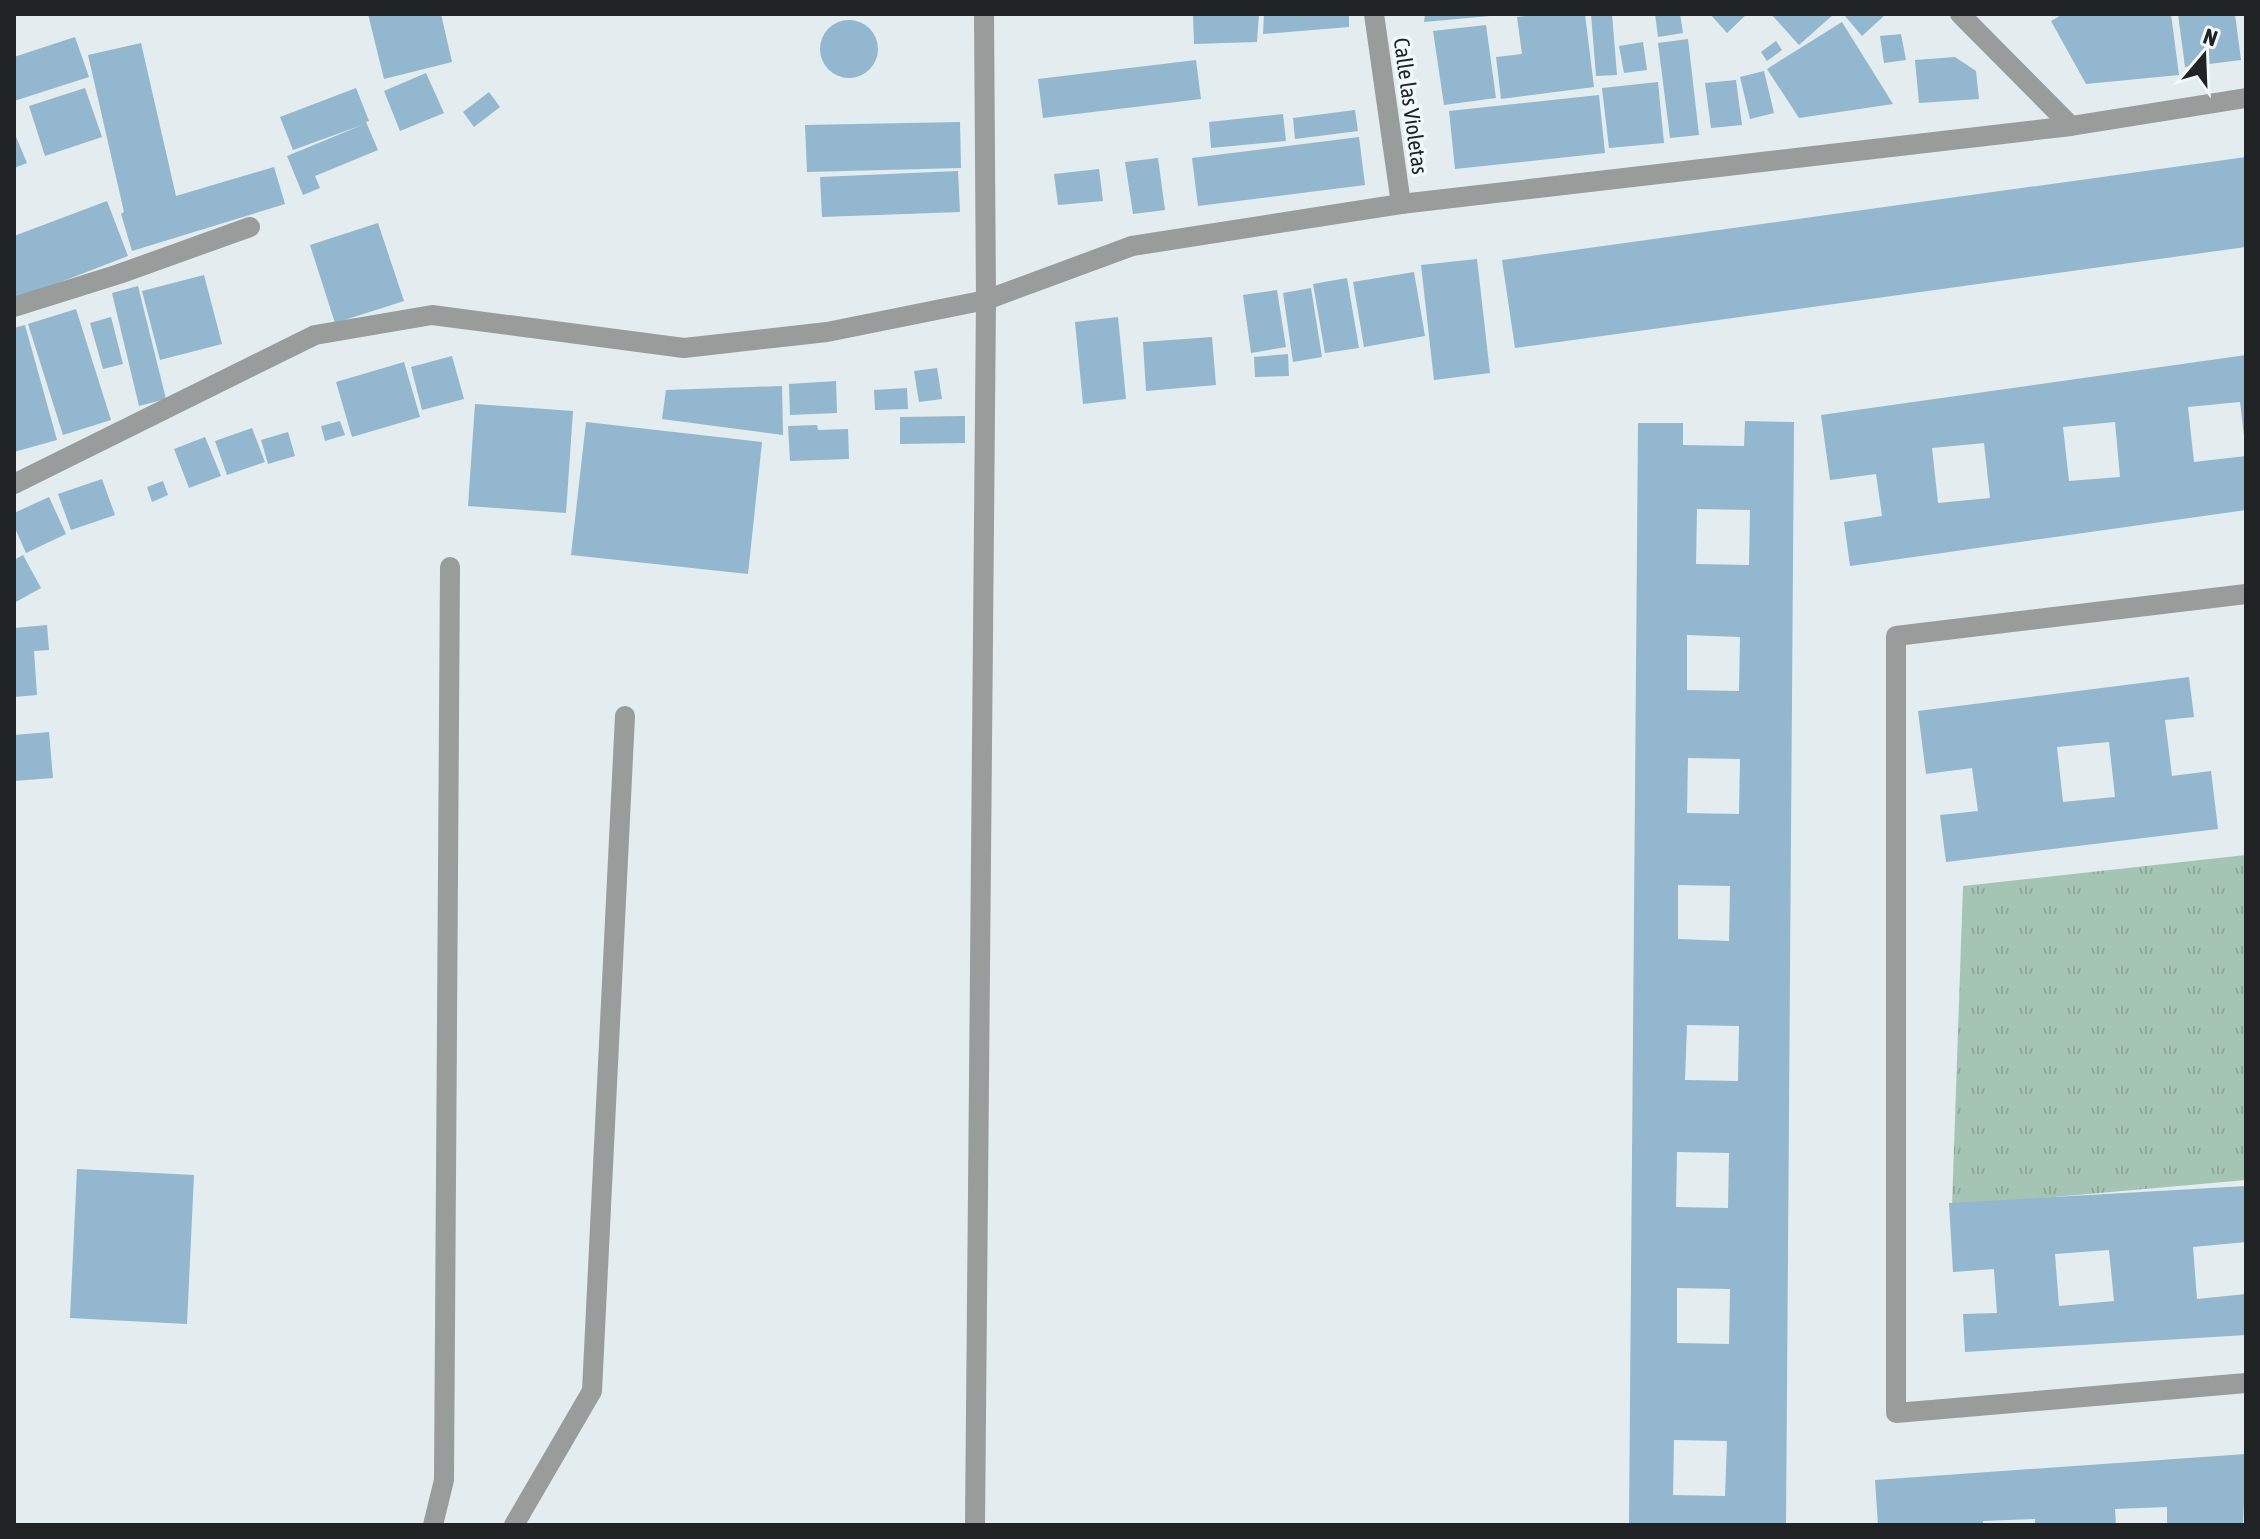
<svg xmlns="http://www.w3.org/2000/svg" width="2260" height="1539" font-family="'Asap Condensed',sans-serif">
  <defs>
    <pattern id="grass-tufts" width="24" height="20" patternUnits="userSpaceOnUse" patternTransform="scale(2)"><rect width="24" height="20" fill="#a5c5b4"/><path d="M3 7l-1-3M5 7V3M7 7l1-3M15 17l-1-3M17 17v-4M19 17l1-3" fill="none" stroke="#8ea99b"/></pattern>
  </defs>
  <rect width="100%" height="100%" fill="#e3ecee"/>
  <path fill="url(#grass-tufts)" d="M 2246,855 L 2246,1180 L 1952,1206 L 1963,886 Z"/>
  <g fill="#93b7ce" fill-rule="evenodd">
    <path d="M 368,14 L 441,14 L 452,62 L 384,79 Z"/>
    <path d="M 1193,14 L 1259,14 L 1257,42 L 1194,44 Z"/>
    <path d="M 1264,14 L 1349,14 L 1349,27 L 1263,34 Z"/>
    <path d="M 1425,14 L 1490,14 L 1490,16 L 1424,22 Z"/>
    <path d="M 1542,14 L 1585,14 L 1594,87 L 1501,99 L 1496,57 L 1522,54 L 1517,17 Z"/>
    <path d="M 1591,14 L 1612,14 L 1617,75 L 1596,76 Z"/>
    <path d="M 1655,14 L 1680,14 L 1683,33 L 1658,37 Z"/>
    <path d="M 1710,14 L 1747,14 L 1727,33 Z"/>
    <path d="M 1771,14 L 1834,14 L 1799,45 Z"/>
    <path d="M 1848,14 L 1886,14 L 1862,36 L 1845,16 Z"/>
    <path d="M 2063,14 L 2171,14 L 2179,75 L 2086,84 L 2051,21 Z"/>
    <path d="M 2178,14 L 2235,14 L 2241,60 L 2185,67 Z"/>
    <circle cx="849" cy="49" r="29"/>
    <path d="M 1842,22 L 1893,104 L 1799,118 L 1767,69 Z"/>
    <path d="M 1486,25 L 1496,98 L 1444,105 L 1433,31 Z"/>
    <path d="M 1901,34 L 1906,60 L 1884,63 L 1880,36 Z"/>
    <path d="M 75,37 L 89,77 L 14,101 L 14,57 Z"/>
    <path d="M 1688,39 L 1699,135 L 1670,138 L 1658,43 Z"/>
    <path d="M 1776,41 L 1782,50 L 1767,61 L 1761,52 Z"/>
    <path d="M 1643,42 L 1647,70 L 1624,73 L 1619,46 Z"/>
    <path d="M 141,43 L 176,196 L 274,167 L 285,204 L 132,251 L 121,214 L 124,212 L 88,55 Z"/>
    <path d="M 1955,57 L 1976,71 L 1979,99 L 1919,103 L 1915,60 Z"/>
    <path d="M 1196,60 L 1201,99 L 1043,118 L 1038,79 Z"/>
    <path d="M 1764,71 L 1774,113 L 1750,119 L 1740,77 Z"/>
    <path d="M 426,73 L 444,113 L 400,131 L 384,91 Z"/>
    <path d="M 1736,80 L 1742,125 L 1711,128 L 1705,83 Z"/>
    <path d="M 1658,82 L 1664,143 L 1609,148 L 1602,88 Z"/>
    <path d="M 85,88 L 102,137 L 45,156 L 29,106 Z"/>
    <path d="M 356,88 L 369,121 L 366,122 L 378,150 L 315,176 L 320,188 L 303,195 L 287,156 L 362,125 L 293,150 L 280,117 Z"/>
    <path d="M 489,92 L 500,107 L 474,127 L 463,112 Z"/>
    <path d="M 1599,95 L 1605,153 L 1455,169 L 1449,111 Z"/>
    <path d="M 1355,110 L 1358,131 L 1295,139 L 1293,118 Z"/>
    <path d="M 1283,114 L 1286,141 L 1211,148 L 1209,122 Z"/>
    <path d="M 960,122 L 961,168 L 807,172 L 805,125 Z"/>
    <path d="M 14,132 L 27,163 L 14,168 Z"/>
    <path d="M 1359,137 L 1365,185 L 1198,206 L 1192,158 Z"/>
    <path d="M 2246,157 L 2246,247 L 1515,348 L 1502,260 Z"/>
    <path d="M 1158,158 L 1165,210 L 1133,214 L 1125,162 Z"/>
    <path d="M 1099,169 L 1103,201 L 1058,205 L 1054,174 Z"/>
    <path d="M 958,171 L 960,212 L 822,217 L 820,177 Z"/>
    <path d="M 107,201 L 128,256 L 14,300 L 14,236 Z"/>
    <path d="M 378,223 L 404,301 L 335,323 L 310,245 Z"/>
    <path d="M 1477,259 L 1490,373 L 1434,380 L 1421,265 Z"/>
    <path d="M 1414,272 L 1425,336 L 1364,347 L 1353,282 Z"/>
    <path d="M 204,275 L 222,344 L 160,360 L 142,291 Z"/>
    <path d="M 1347,278 L 1359,348 L 1325,353 L 1313,284 Z"/>
    <path d="M 138,286 L 166,399 L 139,406 L 112,293 Z"/>
    <path d="M 1311,288 L 1322,357 L 1293,362 L 1283,293 Z"/>
    <path d="M 1277,290 L 1286,347 L 1251,353 L 1243,295 Z"/>
    <path d="M 76,309 L 111,420 L 63,435 L 28,324 Z"/>
    <path d="M 111,317 L 123,364 L 103,369 L 90,323 Z"/>
    <path d="M 1118,317 L 1126,399 L 1083,404 L 1075,322 Z"/>
    <path d="M 25,325 L 57,440 L 14,452 L 14,328 Z"/>
    <path d="M 1212,337 L 1216,385 L 1146,391 L 1143,342 Z"/>
    <path d="M 1288,354 L 1289,376 L 1255,377 L 1254,357 Z"/>
    <path d="M 2246,355 L 2246,436 L 2244,436 L 2240,402 L 2188,407 L 2194,462 L 2246,456 L 2246,510 L 1850,566 L 1844,522 L 1882,516 L 1876,474 L 1830,480 L 1821,415 ZM 2115,422 L 2120,477 L 2069,481 L 2063,427 ZM 1984,443 L 1990,498 L 1938,503 L 1932,448 Z"/>
    <path d="M 452,356 L 464,399 L 422,410 L 411,367 Z"/>
    <path d="M 404,362 L 420,417 L 352,437 L 336,382 Z"/>
    <path d="M 937,368 L 942,399 L 919,402 L 914,371 Z"/>
    <path d="M 836,381 L 837,413 L 790,415 L 789,384 Z"/>
    <path d="M 782,386 L 783,435 L 662,419 L 666,390 Z"/>
    <path d="M 907,388 L 908,409 L 875,410 L 874,390 Z"/>
    <path d="M 475,404 L 573,411 L 566,513 L 468,506 Z"/>
    <path d="M 965,416 L 965,443 L 900,444 L 900,417 Z"/>
    <path d="M 340,421 L 345,435 L 325,441 L 321,426 Z"/>
    <path d="M 1745,421 L 1794,422 L 1786,1525 L 1629,1525 L 1638,423 L 1683,423 L 1683,445 L 1744,446 ZM 1697,509 L 1750,510 L 1749,565 L 1696,564 ZM 1687,635 L 1740,637 L 1739,691 L 1687,690 ZM 1688,758 L 1740,759 L 1739,814 L 1687,813 ZM 1678,885 L 1730,886 L 1729,941 L 1678,939 ZM 1687,1025 L 1739,1026 L 1738,1081 L 1685,1080 ZM 1677,1152 L 1729,1153 L 1728,1208 L 1676,1207 ZM 1677,1288 L 1730,1289 L 1729,1344 L 1677,1343 ZM 1674,1440 L 1727,1441 L 1725,1496 L 1673,1495 Z"/>
    <path d="M 586,422 L 762,442 L 748,574 L 571,555 Z"/>
    <path d="M 817,425 L 818,430 L 848,429 L 849,459 L 790,461 L 788,426 Z"/>
    <path d="M 252,428 L 265,462 L 227,475 L 215,441 Z"/>
    <path d="M 288,432 L 295,456 L 268,464 L 261,440 Z"/>
    <path d="M 205,437 L 221,476 L 189,488 L 174,449 Z"/>
    <path d="M 102,479 L 115,515 L 71,530 L 58,494 Z"/>
    <path d="M 163,481 L 168,495 L 152,502 L 147,487 Z"/>
    <path d="M 49,497 L 66,534 L 26,553 L 14,526 L 14,513 Z"/>
    <path d="M 23,555 L 41,588 L 14,603 L 14,560 Z"/>
    <path d="M 47,625 L 49,650 L 34,651 L 37,695 L 14,697 L 14,628 Z"/>
    <path d="M 2189,677 L 2194,717 L 2165,720 L 2172,776 L 2211,771 L 2218,829 L 1946,862 L 1940,815 L 1978,811 L 1972,768 L 1926,774 L 1918,711 ZM 2109,742 L 2115,797 L 2063,802 L 2057,747 Z"/>
    <path d="M 49,732 L 53,778 L 14,781 L 14,735 Z"/>
    <path d="M 77,1169 L 194,1175 L 187,1324 L 70,1318 Z"/>
    <path d="M 2246,1186 L 2246,1242 L 2193,1247 L 2197,1299 L 2246,1294 L 2246,1335 L 1965,1352 L 1963,1314 L 1997,1313 L 1994,1269 L 1953,1272 L 1949,1203 ZM 2109,1250 L 2114,1301 L 2059,1306 L 2055,1254 Z"/>
    <path d="M 2246,1454 L 2243,1525 L 2167,1525 L 2167,1507 L 2115,1509 L 2116,1525 L 2035,1525 L 2035,1519 L 1983,1521 L 1983,1525 L 1878,1525 L 1875,1480 Z"/>
  </g>
  <g fill="none" stroke-linecap="round" stroke-linejoin="round">
    <g stroke="#989c9b" stroke-width="20">
      <path d="M 1374,14 L 1401,204"/>
      <path d="M 1960,14 L 2071,126"/>
      <path d="M 14,307 L 119,274 L 250,227"/>
      <path d="M 14,484 L 315,335 L 432,315 L 684,348 L 827,332 L 986,300 L 1132,246 L 1401,204 L 2071,126 L 2246,98"/>
      <path d="M 2246,594 L 1896,636 L 1896,1413 L 2246,1383"/>
      <path d="M 433,1525 L 444,1480 L 450,567"/>
      <path d="M 514,1525 L 592,1391 L 625,716"/>
      <path d="M 975,1525 L 986,300 L 984,14"/>
    </g>
  </g>
  <g text-anchor="middle" stroke-width="7" stroke-linejoin="round" paint-order="stroke">
    <g font-size="22" fill="#202324" stroke="#f0f9fb">
      <text transform="translate(1411 106) rotate(82)" y="8">Calle las Violetas</text>
    </g>
  </g>
  <rect width="2260" height="1539" fill="none" stroke="#202324" stroke-width="32"/>
  <g transform="translate(2204 56) rotate(19)" stroke="#f0f9fb" stroke-width="6" paint-order="stroke">
  <path d="M0-6L14 30L0 20L-14 30Z" fill="#202324"/>
  <text y="-12" font-size="22" font-weight="bold" text-anchor="middle" fill="#202324">N</text>
  </g>
</svg>
